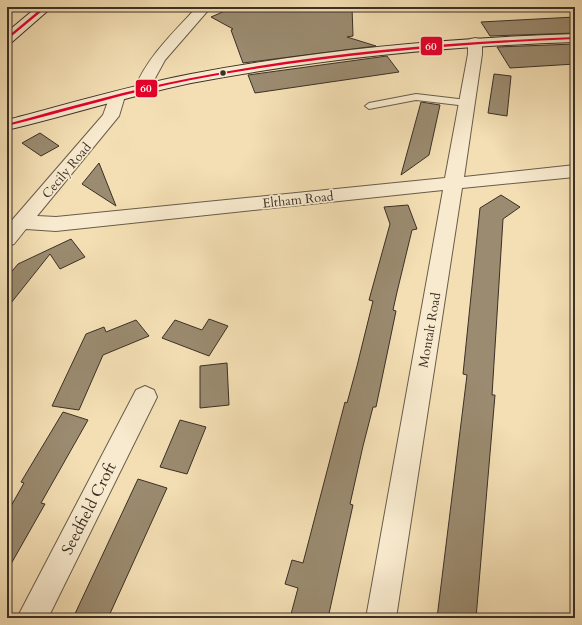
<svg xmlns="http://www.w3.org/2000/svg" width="582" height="625" font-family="Cardo,serif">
  <rect width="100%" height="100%" fill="#f4dfb4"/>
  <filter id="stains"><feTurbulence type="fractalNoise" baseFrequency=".005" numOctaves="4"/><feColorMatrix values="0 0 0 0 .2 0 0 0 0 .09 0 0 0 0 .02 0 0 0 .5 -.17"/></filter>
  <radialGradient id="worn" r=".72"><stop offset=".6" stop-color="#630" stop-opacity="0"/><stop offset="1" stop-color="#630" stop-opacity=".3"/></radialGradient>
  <g fill="#9b8b70" stroke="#3b3026">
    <path d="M 234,7 L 352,7 L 353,36 L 347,37 L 376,46 L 243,63 L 231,30 L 233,29 L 211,17 Z"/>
    <path d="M 575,17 L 575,33 L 490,36 L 481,22 Z"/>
    <path d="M 575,44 L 575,64 L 510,68 L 497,47 Z"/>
    <path d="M 387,56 L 399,72 L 255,93 L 248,75 Z"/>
    <path d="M 494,74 L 511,76 L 507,116 L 488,113 Z"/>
    <path d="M 421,102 L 440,105 L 429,155 L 401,175 Z"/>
    <path d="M 40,133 L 59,146 L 41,156 L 22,143 Z"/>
    <path d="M 99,163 L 116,206 L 82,184 Z"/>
    <path d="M 501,195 L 520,207 L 503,219 L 492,395 L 495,395 L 476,618 L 437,618 L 467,375 L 463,374 L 480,208 Z"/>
    <path d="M 408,205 L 417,229 L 412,230 L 397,292 L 393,310 L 396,311 L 376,407 L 373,407 L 363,446 L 350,504 L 353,505 L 328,618 L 290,618 L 298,588 L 285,584 L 292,560 L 303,563 L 345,402 L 347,403 L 357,366 L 373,301 L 369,300 L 390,224 L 384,207 Z"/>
    <path d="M 71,239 L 85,257 L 60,269 L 50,254 L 7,308 L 7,277 L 18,264 Z"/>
    <path d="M 209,319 L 228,326 L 209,356 L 162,338 L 175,320 L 202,330 Z"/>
    <path d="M 136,320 L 149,336 L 103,355 L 79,410 L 52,406 L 86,334 L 104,327 L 106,332 Z"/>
    <path d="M 227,363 L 229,405 L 200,408 L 200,366 Z"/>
    <path d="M 63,412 L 88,420 L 41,503 L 45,504 L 7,571 L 7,513 L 24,483 L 21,482 Z"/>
    <path d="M 180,420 L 206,427 L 187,474 L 160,467 Z"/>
    <path d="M 138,479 L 167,488 L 108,618 L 73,618 Z"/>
  </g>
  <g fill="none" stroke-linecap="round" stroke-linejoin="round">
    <g stroke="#695c4a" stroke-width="2">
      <path id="lane" d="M 416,94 L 467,100 L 471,103 L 467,106 L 416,100 L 369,109 L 365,106 L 369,103 Z"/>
    </g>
    <g stroke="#695c4a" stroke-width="2">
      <g id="street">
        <path d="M 197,7 L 211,7 L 165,60 L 147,93 L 137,93 L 134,90 C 147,57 173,33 197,7 Z"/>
        <path d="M 475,38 L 480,39 L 482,42 L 482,54 L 464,177 L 575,165 L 575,177 L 462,188 L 396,618 L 366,618 L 443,190 L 56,231 L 26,229 L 14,244 L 7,246 L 7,226 L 103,115 L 111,93 L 123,93 L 125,96 L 119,116 L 37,216 L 56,217 L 445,178 L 468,54 L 468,42 L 470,39 Z"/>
        <path d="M 145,386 L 154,390 L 157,397 L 48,618 L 17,618 L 136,390 Z"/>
      </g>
    </g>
    <g stroke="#3b3026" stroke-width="2">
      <g id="secondary">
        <path d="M 37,7 L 52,7 L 12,42 L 7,43 L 7,32 Z"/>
        <path d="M 575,34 L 575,42 C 446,46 318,59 191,83 C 129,96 69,115 7,130 L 7,120 C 68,104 129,86 191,74 C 318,50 446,38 575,34 Z"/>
      </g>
    </g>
    <use href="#lane" fill="#f8eace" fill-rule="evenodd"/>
    <use href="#street" fill="#f8eace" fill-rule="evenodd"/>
    <use href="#secondary" fill="#f8eace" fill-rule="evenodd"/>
    <g stroke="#f8eace" stroke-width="3">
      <g id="bus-1">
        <path d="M 43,7 L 47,7 L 7,40 L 7,37 Z"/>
        <path d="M 575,37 L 575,39 C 446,44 318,56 191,80 C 129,92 68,111 7,126 L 7,124 C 68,107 129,90 191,78 C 318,53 446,42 575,37 Z"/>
      </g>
    </g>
    <use href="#bus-1" fill="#e4002b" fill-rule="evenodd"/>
  </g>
  <circle fill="#3b3026" stroke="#f8eace" stroke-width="1.5" cx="223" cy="73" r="3.5"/>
  <g text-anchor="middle" stroke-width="3.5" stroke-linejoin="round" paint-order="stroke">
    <g font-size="13" fill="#3b3026" stroke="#f8eace">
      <text transform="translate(66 170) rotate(-50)" y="5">Cecily Road</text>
      <text transform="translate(298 199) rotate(-6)" y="5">Eltham Road</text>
      <text transform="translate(429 330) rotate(-80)" y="5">Montalt Road</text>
    </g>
    <g font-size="16" fill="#3b3026" stroke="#f8eace">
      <text transform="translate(88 508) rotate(-63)" y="6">Seedfield Croft</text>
    </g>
  </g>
  <g stroke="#f8eace" stroke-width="1.5">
    <rect x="420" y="36" width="23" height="20" rx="4" fill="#e4002b"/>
    <rect x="135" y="79" width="23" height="19" rx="4" fill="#e4002b"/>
  </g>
  <g font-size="11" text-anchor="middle" font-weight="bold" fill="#fff">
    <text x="431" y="50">60</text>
    <text x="146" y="92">60</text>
  </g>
  <rect width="582" height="625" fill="none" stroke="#f4dfb4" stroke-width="24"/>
  <rect x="8" y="8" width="566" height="609" fill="none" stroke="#3b3026" stroke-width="2"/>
  <rect x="12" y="12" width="558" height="601" fill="none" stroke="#3b3026"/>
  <rect width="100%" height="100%" filter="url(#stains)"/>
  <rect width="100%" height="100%" fill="url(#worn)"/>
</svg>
